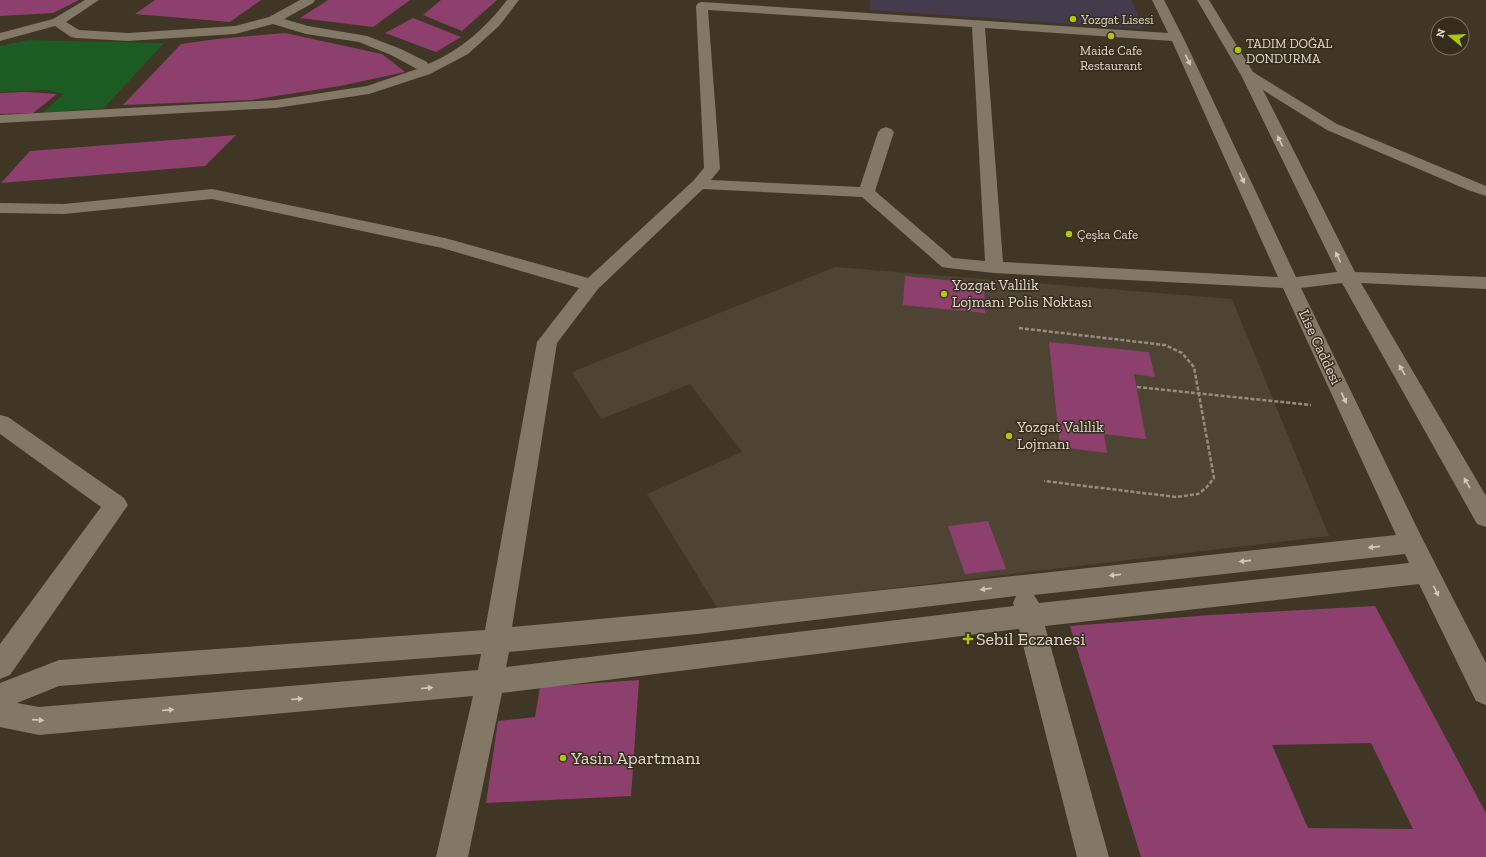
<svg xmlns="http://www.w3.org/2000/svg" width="1486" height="857" font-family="'Zilla Slab',serif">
  <rect width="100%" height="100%" fill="#403625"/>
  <path fill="#4e4434" d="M 835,267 L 1232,299 L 1329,536 L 718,609 L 647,494 L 742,452 L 690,384 L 601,419 L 572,372 Z"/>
  <path fill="#443b4c" d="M 870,0 L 1131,0 L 1144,29 L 870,10 Z"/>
  <path fill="#1c5b22" d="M 28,40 L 164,43 L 104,108 L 42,113 L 64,94 L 45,90 L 0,92 L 0,46 Z"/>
  <g fill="#8d406e" fill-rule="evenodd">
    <path d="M 0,0 L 79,0 L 53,13 L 0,16 Z"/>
    <path d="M 155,0 L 261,0 L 230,22 L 135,14 Z"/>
    <path d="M 328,0 L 410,0 L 373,27 L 300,18 Z"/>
    <path d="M 441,0 L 497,0 L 462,31 L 423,15 Z"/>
    <path d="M 413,18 L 461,37 L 436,52 L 385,33 Z"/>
    <path d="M 285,33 L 382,54 L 405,72 L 340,86 L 251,100 L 123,105 L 181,44 L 217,39 Z"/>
    <path d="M 25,92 L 57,94 L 33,113 L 0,114 L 0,93 Z"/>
    <path d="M 236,135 L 205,166 L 1,183 L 30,151 Z"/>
    <path d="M 905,276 L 984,284 L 985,313 L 903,305 Z"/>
    <path d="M 1049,342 L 1149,352 L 1155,377 L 1134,374 L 1146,439 L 1104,434 L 1107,453 L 1060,447 Z"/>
    <path d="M 988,521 L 1006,569 L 965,574 L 948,526 Z"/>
    <path d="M 1375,606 L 1486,813 L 1486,857 L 1141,857 L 1070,626 L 1211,615 ZM 1371,743 L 1413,829 L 1308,828 L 1272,745 Z"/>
    <path d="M 639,680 L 631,796 L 486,803 L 498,721 L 535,717 L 540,687 Z"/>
  </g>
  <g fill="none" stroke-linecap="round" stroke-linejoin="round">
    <g stroke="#958d7f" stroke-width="2.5" stroke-dasharray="4 2" stroke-linecap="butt">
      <path d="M 1019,328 L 1165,345 L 1182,353 L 1194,367 L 1214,478 L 1206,488 L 1198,494 L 1176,497 L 1044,481"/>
      <path d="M 1137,387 L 1311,405"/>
    </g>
    <g fill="#837865" fill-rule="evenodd">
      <path d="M 85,0 L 99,0 L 66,22 L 79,30 L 128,33 L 235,26 L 269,17 L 300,0 L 315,0 L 313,3 L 284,19 L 308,26 L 367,36 L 401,49 L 427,62 L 428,64 C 461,50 486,28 507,0 L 519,0 L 499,26 L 468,54 L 430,74 L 369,94 L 276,108 L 0,123 L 0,115 L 276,100 L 367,86 L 417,69 L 391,55 L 359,42 L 306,34 L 273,24 L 235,34 L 128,41 L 76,38 L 71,37 L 55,26 L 0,41 L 0,33 L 53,19 Z"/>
      <path d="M 1152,0 L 1164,0 L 1183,37 L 1296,277 L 1337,272 L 1241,75 L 1197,0 L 1209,0 L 1253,72 L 1337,124 L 1486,186 L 1486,196 L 1468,190 L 1327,130 L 1263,90 L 1355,272 L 1486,277 L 1486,289 L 1361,283 L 1486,496 L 1486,527 L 1477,524 L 1342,283 L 1301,288 L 1420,534 L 1486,663 L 1486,705 L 1476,701 L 1419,584 L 1045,626 L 1109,857 L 1077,857 L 1019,629 L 502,693 L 468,857 L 436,857 L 473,696 L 39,735 L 0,727 L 0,683 L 59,660 L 485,630 L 537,342 L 579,288 L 442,248 L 212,199 L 64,214 L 0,213 L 0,203 L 64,204 L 212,189 L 445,238 L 588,278 L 693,181 L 704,168 L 696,6 L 698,3 L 702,2 L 1168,33 ZM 708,10 L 972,27 L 985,261 L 953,258 L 875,191 L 894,132 L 891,129 L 886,127 L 881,129 L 878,132 L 860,187 L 711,180 L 720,169 ZM 985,28 L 1172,41 L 1278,277 L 1003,262 ZM 703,189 L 862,197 L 942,267 L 948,268 L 994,273 L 1283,288 L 1396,535 L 697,610 L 512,627 L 557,343 L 598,289 ZM 1405,554 L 1409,563 L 1039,603 L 1034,595 ZM 1016,596 L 1013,603 L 1014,606 L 506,667 L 509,652 L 697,634 ZM 481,654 L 478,670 L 39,707 L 17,703 L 59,686 Z"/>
      <path d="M 0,415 L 8,417 L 124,498 L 128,505 L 10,675 L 0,679 L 0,644 L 101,507 L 0,434 Z"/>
    </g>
  </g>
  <defs><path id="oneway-solid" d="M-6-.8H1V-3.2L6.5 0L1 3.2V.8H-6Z"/></defs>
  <g fill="#cfc8bb">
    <use href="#oneway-solid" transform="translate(1188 60) rotate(65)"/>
    <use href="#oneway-solid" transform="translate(1280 141) rotate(-116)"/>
    <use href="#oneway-solid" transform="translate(1242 178) rotate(65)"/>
    <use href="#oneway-solid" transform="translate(1338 257) rotate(-116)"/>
    <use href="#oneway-solid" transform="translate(1402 370) rotate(-120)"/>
    <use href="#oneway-solid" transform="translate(1344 398) rotate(65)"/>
    <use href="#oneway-solid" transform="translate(1467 483) rotate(-120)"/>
    <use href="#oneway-solid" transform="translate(1374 547) rotate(174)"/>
    <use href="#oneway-solid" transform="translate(1245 561) rotate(174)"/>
    <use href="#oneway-solid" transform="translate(1115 575) rotate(174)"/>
    <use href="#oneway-solid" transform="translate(986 589) rotate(173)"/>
    <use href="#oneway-solid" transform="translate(1436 591) rotate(64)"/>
    <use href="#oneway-solid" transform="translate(427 688) rotate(-5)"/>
    <use href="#oneway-solid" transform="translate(297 699) rotate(-5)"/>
    <use href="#oneway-solid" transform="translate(168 710) rotate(-5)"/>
    <use href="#oneway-solid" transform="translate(38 720) rotate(4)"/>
  </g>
  <g fill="#aec60c" stroke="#362c1b" stroke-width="1.5">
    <circle cx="1073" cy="19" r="4"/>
    <circle cx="1111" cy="36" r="4"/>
    <circle cx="1238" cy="50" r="4"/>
    <circle cx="1069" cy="234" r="4"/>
    <circle cx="944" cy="294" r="4"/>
    <circle cx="1009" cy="436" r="4"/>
    <path d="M966 633h4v4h4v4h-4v4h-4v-4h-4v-4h4z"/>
    <circle cx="563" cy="758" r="4"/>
  </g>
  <g text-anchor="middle" stroke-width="3" stroke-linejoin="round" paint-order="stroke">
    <g font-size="13" fill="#e2dcd1" stroke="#362c1b" text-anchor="start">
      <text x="1081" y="24">Yozgat Lisesi</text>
      <text x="1246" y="48">TADIM DOĞAL<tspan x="1246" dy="15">DONDURMA</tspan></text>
      <text x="1111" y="55" text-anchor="middle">Maide Cafe<tspan x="1111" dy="15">Restaurant</tspan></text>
      <text x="1077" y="239">Çeşka Cafe</text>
    </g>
    <g font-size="15" fill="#e2dcd1" stroke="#362c1b" text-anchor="start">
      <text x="952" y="290">Yozgat Valilik<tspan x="952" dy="17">Lojmanı Polis Noktası</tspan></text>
      <text x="1017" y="432">Yozgat Valilik<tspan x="1017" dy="17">Lojmanı</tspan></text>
    </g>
    <g font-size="15" fill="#e2dcd1" stroke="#362c1b">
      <text transform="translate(1320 347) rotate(65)" y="5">Lise Caddesi</text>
    </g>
    <g font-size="18" fill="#e2dcd1" stroke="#362c1b" text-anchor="start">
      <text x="976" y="645">Sebil Eczanesi</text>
      <text x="571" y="764">Yasin Apartmanı</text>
    </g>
  </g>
  <g transform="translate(1450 36) rotate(288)"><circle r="19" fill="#362c1b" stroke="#7b7264"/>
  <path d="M0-3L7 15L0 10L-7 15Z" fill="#aec60c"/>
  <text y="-6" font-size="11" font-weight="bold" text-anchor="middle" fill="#e2dcd1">N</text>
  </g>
</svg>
